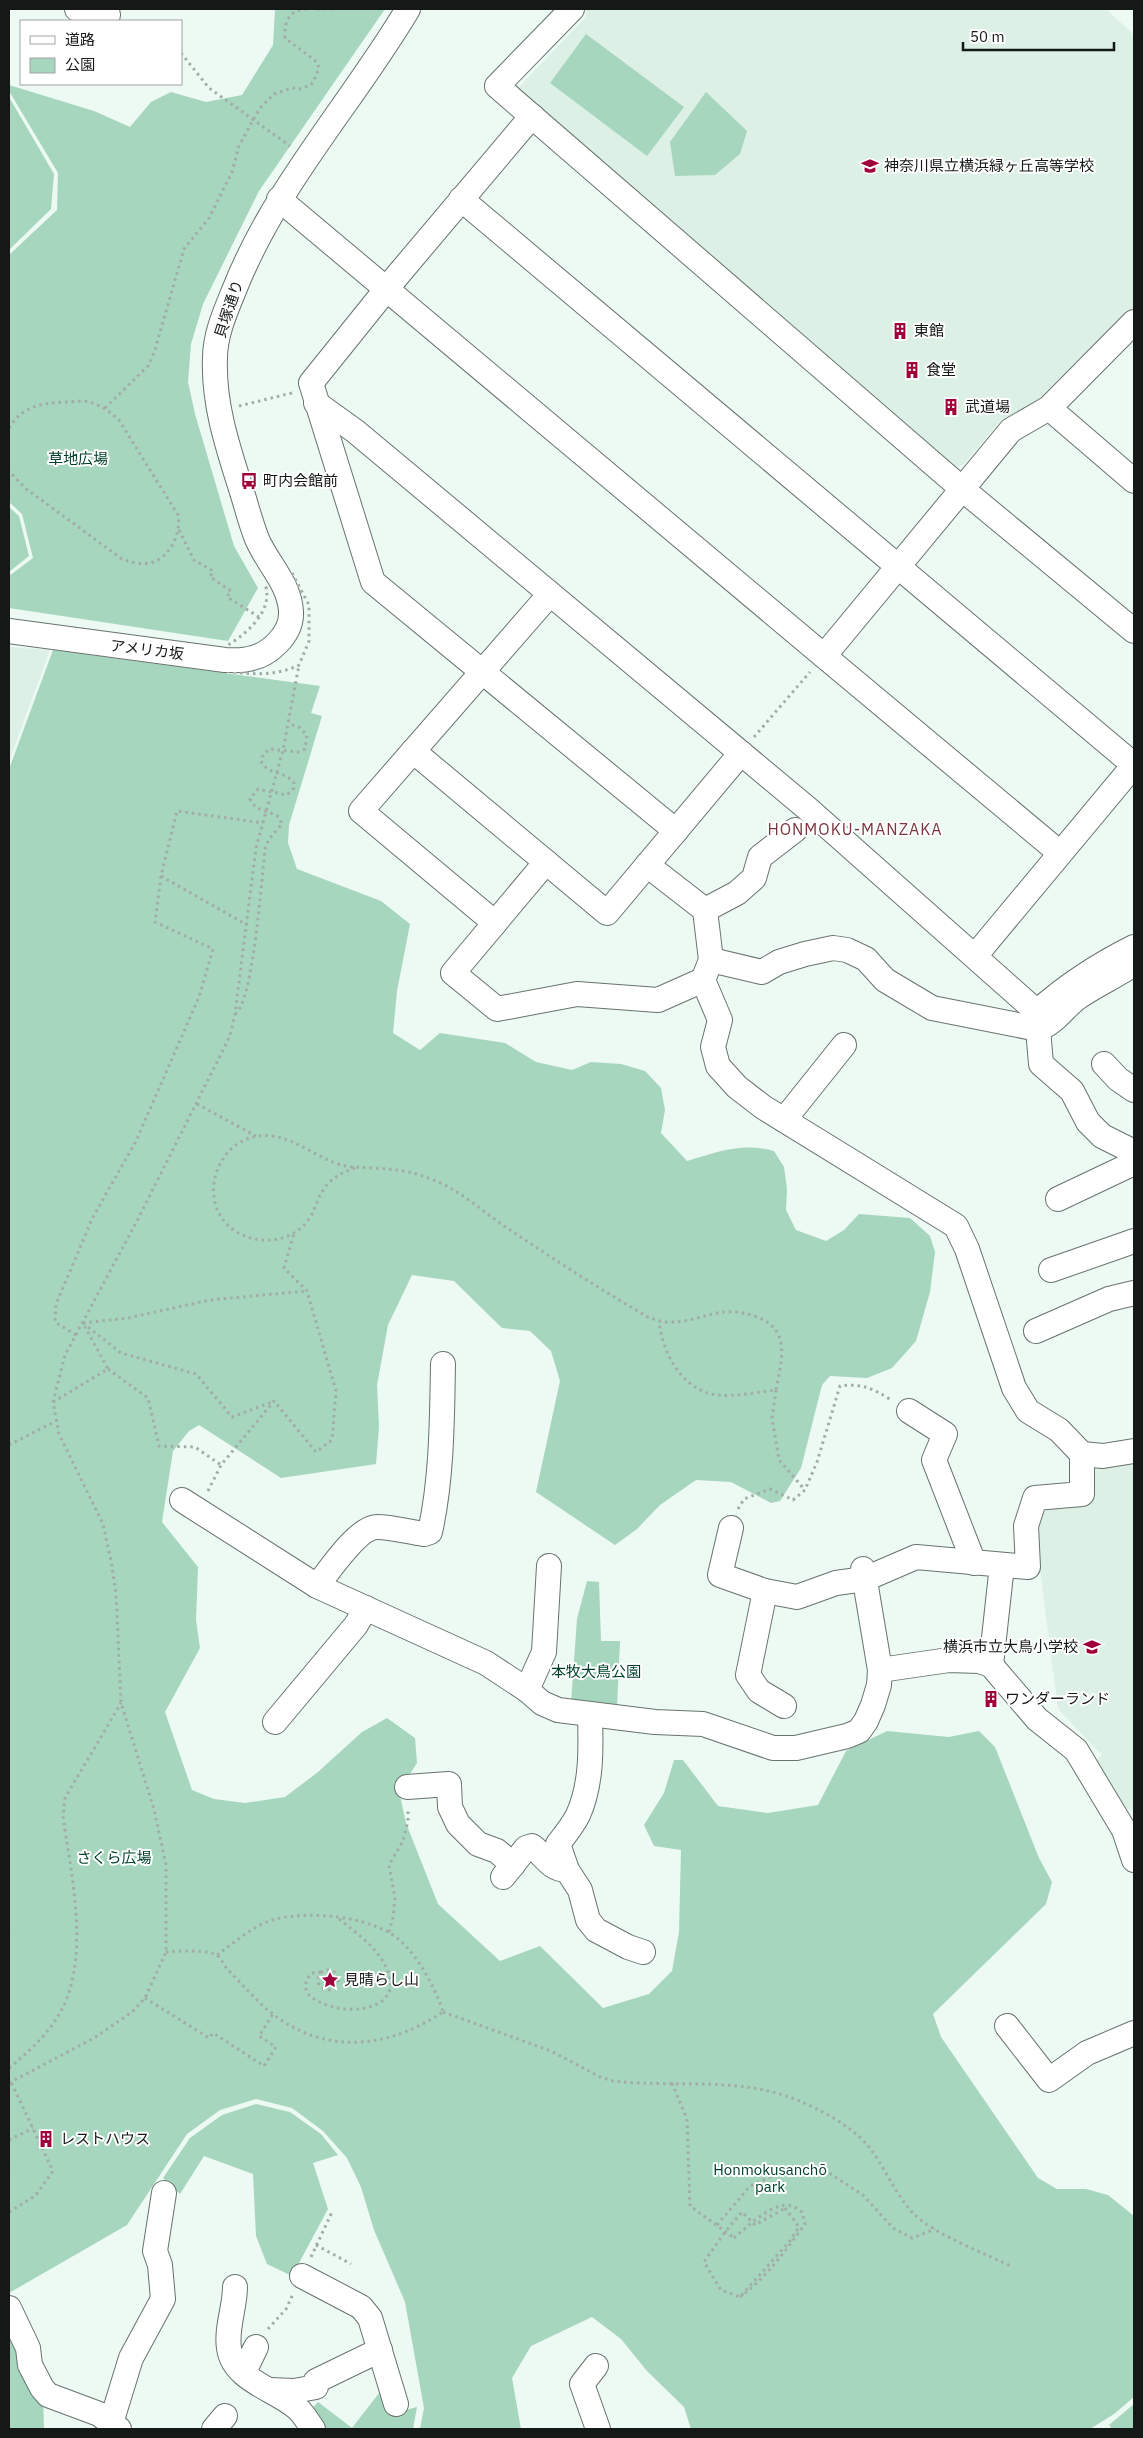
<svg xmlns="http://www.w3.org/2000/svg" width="1143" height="2438" font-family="'IBM Plex Sans','Noto Sans JP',sans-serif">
  <rect width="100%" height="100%" fill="#edf9f3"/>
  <g fill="#dcf0e6">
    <path d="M 586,9 L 1106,9 L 1134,35 L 1134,307 L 1037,411 L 1002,419 L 963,465 L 953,468 L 517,89 L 586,17 Z"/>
    <path d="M 9,647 L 50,650 L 9,761 Z"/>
    <path d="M 1134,1458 L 1134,1810 L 1133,1811 L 1126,1808 L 1097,1760 L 1102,1755 L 1058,1709 L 1036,1539 L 1039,1517 L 1047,1505 L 1093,1500 L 1091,1470 L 1098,1463 Z"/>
  </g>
  <g fill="#a6d6be">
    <path d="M 275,9 L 385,9 L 259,191 L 203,304 L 191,344 L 188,382 L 195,414 L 234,546 L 258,588 L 228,641 L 9,608 L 9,576 L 33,558 L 22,514 L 9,502 L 9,255 L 57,210 L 58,173 L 9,91 L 9,85 L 94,111 L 130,127 L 151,102 L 171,92 L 206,102 L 242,95 L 273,45 Z"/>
    <path d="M 586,34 L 684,107 L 647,156 L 550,83 Z"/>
    <path d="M 706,92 L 747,131 L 740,154 L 715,175 L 675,176 L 670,142 Z"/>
    <path d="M 9,97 L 54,174 L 51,209 L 9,250 Z"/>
    <path d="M 9,507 L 19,516 L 29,556 L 9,572 Z"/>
    <path d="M 53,650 L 320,686 L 311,713 L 322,716 L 289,825 L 288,843 L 297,869 L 381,901 L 410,924 L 397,991 L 393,1033 L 420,1050 L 440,1033 L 505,1043 L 536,1062 L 572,1070 L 591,1062 L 621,1064 L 645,1071 L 661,1088 L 665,1110 L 661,1133 L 687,1161 C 717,1152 743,1142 774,1151 L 784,1167 L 787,1189 L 786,1210 L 796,1230 L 826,1241 L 844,1230 L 859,1214 L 910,1218 L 930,1236 L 935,1252 L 930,1292 L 916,1341 L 892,1368 L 867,1378 L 830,1376 L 822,1385 L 801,1468 L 780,1501 L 771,1503 L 731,1482 L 696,1480 L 660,1505 L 637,1529 L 615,1545 L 536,1492 L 560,1381 L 551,1351 L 530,1331 L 502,1328 L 454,1281 L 412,1275 L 388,1325 L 377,1385 L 379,1427 L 376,1464 L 281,1478 L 199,1425 L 189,1431 L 173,1451 L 162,1522 L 198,1567 L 196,1620 L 200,1648 L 165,1712 L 192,1790 L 214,1799 L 245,1803 L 285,1797 L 318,1772 L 362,1732 L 387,1718 L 415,1738 L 417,1763 L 399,1791 L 406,1823 L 438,1904 L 500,1961 L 540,1946 L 603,2008 L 649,1994 L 672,1971 L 679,1932 L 681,1850 L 654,1846 L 644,1825 L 664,1793 L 674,1760 L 683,1760 L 718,1806 L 768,1813 L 818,1805 L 846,1751 L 887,1731 L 949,1737 L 979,1731 L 995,1747 L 1039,1858 L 1052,1882 L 1046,1904 L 933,2014 L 941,2037 L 1038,2178 L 1057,2189 L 1086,2189 L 1108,2195 L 1134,2216 L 1134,2397 L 1114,2414 L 1090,2429 L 691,2429 L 684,2407 L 647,2371 L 621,2339 L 592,2317 L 531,2346 L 512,2378 L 521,2429 L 420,2429 L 424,2408 L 405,2302 L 374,2230 L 361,2187 L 347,2158 L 323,2131 L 292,2108 L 256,2099 L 220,2110 L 187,2134 L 127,2225 L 9,2293 L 9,769 Z"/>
    <path d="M 587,1581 L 599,1582 L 601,1641 L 620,1641 L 617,1708 L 571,1703 L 577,1619 Z"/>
    <path d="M 256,2104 L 290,2112 L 321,2134 L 338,2155 L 313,2163 L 328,2209 L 292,2276 L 267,2264 L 256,2236 L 253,2174 L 204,2156 L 180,2194 L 163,2178 L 190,2138 L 222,2115 Z"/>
    <path d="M 9,2336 L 43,2397 L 44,2429 L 9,2429 Z"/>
    <path d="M 383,2388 L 394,2413 L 417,2407 L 413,2429 L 321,2429 L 311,2410 L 318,2402 L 352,2428 Z"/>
    <path d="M 1134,2404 L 1134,2429 L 1112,2429 L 1109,2425 Z"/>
  </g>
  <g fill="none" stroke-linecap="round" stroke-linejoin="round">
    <g stroke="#68736d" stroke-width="26">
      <g id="minor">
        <path d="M 77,9 L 91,17 L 108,15"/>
        <path d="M 572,9 L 497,86 L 961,488 L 1134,631"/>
        <path d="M 532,116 L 397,276 L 311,383 L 373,582 L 676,831"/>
        <path d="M 279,199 L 824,656 L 1011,430 L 1049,408 L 1134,322"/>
        <path d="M 461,199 L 1134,765"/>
        <path d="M 316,403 L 355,431 L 808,809 L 1037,1012 C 1067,985 1098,965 1134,947"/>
        <path d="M 1049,408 L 1134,481"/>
        <path d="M 9,631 L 225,660 C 233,660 241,661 248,659 C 269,656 292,634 291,612 C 290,584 267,563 257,539 C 251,524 247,508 242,492 C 228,448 213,404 215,358 C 215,334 226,310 235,288 C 276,185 352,103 408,9"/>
        <path d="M 824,656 L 1060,853"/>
        <path d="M 413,751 L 607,913 L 741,753"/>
        <path d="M 546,862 L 453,973 L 497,1009 L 577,994 L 658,1000 L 703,980"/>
        <path d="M 647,865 L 705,910 L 711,960 L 703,980 L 720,1020 L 713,1047 L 718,1066 L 737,1087 L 763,1107 L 956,1226 L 967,1249 L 1014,1388 L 1028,1411 L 1059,1430 L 1082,1454 L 1082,1494 L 1035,1498 L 1026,1526 L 1028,1567 L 916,1557 L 865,1579 L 836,1583 L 797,1597 L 765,1591 L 720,1575 L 731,1528"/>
        <path d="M 705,910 L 737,893 L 754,878 L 760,857 L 795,830"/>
        <path d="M 495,923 L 361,811 L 550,594"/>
        <path d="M 975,956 L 1134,765"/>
        <path d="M 711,960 L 762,972 L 779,962 L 805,954 L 833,948 L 847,950 L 866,959 L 885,980 L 932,1008 L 1038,1029 C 1054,1024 1064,1008 1077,998 C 1096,985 1116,976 1134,964"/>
        <path d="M 1038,1029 L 1041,1064 L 1072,1091 L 1088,1122 L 1102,1136 L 1134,1152"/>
        <path d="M 1104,1064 L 1118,1079 L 1134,1090"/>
        <path d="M 784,1120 L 844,1045"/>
        <path d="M 1058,1199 L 1134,1163"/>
        <path d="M 1051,1270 L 1134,1241"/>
        <path d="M 1036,1331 L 1109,1299 L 1134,1293"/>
        <path d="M 909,1411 L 945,1434 L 934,1460 L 974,1563"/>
        <path d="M 1082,1454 L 1103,1456 L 1134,1451"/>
        <path d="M 182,1500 L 317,1586 L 486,1663 L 527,1690 L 542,1703 L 558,1710 L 655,1722 L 703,1724 L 773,1748 L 796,1748 L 847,1736 L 859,1731 L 866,1721 L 873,1705 L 879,1685 L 880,1670 L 863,1569"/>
        <path d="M 317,1586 C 329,1571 358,1527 377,1527 C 392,1527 409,1532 424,1534 L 430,1532 C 442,1478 442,1419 443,1364"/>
        <path d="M 765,1591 L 748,1675 L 759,1691 L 784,1706"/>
        <path d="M 991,1665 L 1002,1565"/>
        <path d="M 880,1670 L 949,1660 L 979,1661 L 991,1665 L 1037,1719 L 1076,1750 L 1124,1830 L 1134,1860"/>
        <path d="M 527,1690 L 544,1652 L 549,1566"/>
        <path d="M 590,1715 C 591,1748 592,1784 578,1815 C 573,1825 565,1835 558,1844 L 567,1870 L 580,1890 L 588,1920 L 596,1930 L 628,1947 L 643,1952"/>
        <path d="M 275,1722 L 356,1625 L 366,1608"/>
        <path d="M 407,1787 L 449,1784 L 450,1807 L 458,1824 L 478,1844 L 497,1851 L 513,1865"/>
        <path d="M 503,1877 L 526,1848 L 532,1846 C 545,1856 549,1869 567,1870"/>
        <path d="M 1007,2026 L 1049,2080 L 1087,2053 L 1134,2033"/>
        <path d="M 302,2276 L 361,2307 L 370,2318 L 396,2404"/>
        <path d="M 235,2287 C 235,2307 226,2328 229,2348 C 233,2380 275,2389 297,2408 C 303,2413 308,2422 313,2429"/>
        <path d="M 9,2308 L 28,2348 L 30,2365 L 42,2388 L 48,2395 L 99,2414 L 119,2429"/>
        <path d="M 596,2366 L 582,2384 L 598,2429"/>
        <path d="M 244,2372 L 256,2347"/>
        <path d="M 270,2390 L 294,2391 L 316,2387 L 316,2381 L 380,2350"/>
        <path d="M 111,2423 L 131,2358 L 163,2299 L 160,2265 L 155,2251 L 164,2193"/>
        <path d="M 214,2429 L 225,2416"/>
      </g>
    </g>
    <g stroke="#a2aca7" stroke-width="3" stroke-dasharray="2.5 4" stroke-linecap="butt">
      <path d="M 317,9 L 336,9"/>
      <path d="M 181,53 L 209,88 L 290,146"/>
      <path d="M 239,406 L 292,393"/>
      <path d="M 105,408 L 148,366 L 154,353 L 184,249 L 209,218 L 232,172 L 239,146 L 253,120 L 261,107 L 274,94 L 292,88 L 302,89 L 313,83 L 319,68 L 317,62 L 285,38 C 284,22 289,10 307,9"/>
      <path d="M 9,428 C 22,406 42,403 66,402 C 73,402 82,400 89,402 C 101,405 110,412 119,420 L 178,515 C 181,534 170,558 150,563 C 140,565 131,562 122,559 L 25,488 L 9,471"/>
      <path d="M 179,530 L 194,560 L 213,571 L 210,577 L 231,591 L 227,597 L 259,617"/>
      <path d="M 292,573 L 309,605 L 309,641 L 299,665 C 275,677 249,674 224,671 L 228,645 C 246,634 272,612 266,588 Z"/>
      <path d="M 754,737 L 810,672"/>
      <path d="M 161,876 L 247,925"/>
      <path d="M 235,1014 C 253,1004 262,876 265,849 L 269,839 L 282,824 L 279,817 C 268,810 256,812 250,799 L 258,789 L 287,795 L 294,788 L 294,783 C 286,771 267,775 261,761 L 262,757 L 269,749 L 298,752 L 305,749 L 307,735 L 299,727 L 289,724"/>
      <path d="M 197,1104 L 256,1136"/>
      <path d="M 355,1168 C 345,1172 336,1175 329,1183 C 318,1193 317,1207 309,1219 C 292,1243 258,1246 235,1231 C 196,1205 214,1142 258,1136 C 288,1132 311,1155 338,1164 C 350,1168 360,1167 372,1168 C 393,1169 412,1171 431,1179 C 461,1190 484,1213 510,1230 C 555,1260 601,1290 648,1317 C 654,1319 660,1322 666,1322 C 701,1324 718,1302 757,1317 C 792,1330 781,1361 776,1390 C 757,1392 736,1397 717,1395 C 682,1391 662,1352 659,1321"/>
      <path d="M 83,1323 L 128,1318 L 210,1300 L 307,1291"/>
      <path d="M 83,1323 L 121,1353 L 196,1374 L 232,1417 L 272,1402"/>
      <path d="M 76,1335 L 55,1322 L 56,1304 L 93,1217 L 136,1141 L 199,997 L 213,949 L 155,922 L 161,876 L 177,811 L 263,823"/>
      <path d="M 108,1369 L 148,1398 L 159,1446 L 195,1447 L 221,1465"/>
      <path d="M 776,1390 L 772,1418 L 779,1460 L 805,1490"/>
      <path d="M 53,1402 L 108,1369 L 84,1325"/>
      <path d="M 9,1445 L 56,1421"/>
      <path d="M 208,1491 L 221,1465 L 274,1401 L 316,1452 L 332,1440 L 336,1391 L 307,1291 L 284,1268 L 294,1233"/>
      <path d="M 738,1509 L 744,1499 L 770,1489 L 793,1500 L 805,1490 L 817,1462 L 840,1386 C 862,1383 874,1389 891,1400"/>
      <path d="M 389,1932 L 393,1917 L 395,1899 L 389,1865 L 403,1841 L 408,1821 L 408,1808"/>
      <path d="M 9,1933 L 9,1934"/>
      <path d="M 166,1952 C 178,1951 209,1949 218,1956 C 222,1960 224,1965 227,1969 C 238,1980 248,1991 259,2002 C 314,2055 381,2053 443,2012"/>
      <path d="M 217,1955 C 234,1943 251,1927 272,1920 C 305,1911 357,1915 388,1932 C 413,1945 435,1986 443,2012"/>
      <circle cx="328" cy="1980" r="10"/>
      <path d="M 321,1972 L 312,1973 C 306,1979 304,1984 307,1993 C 333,2020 410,2015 386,1967 C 376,1946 356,1933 338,1918"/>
      <path d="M 145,1998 L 209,2038 L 213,2033 L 264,2066 L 276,2047 L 259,2036 L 273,2014"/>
      <path d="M 443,2012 L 551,2051 L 600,2077 L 613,2081 C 674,2088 738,2076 797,2100 C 821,2110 852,2126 869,2147 C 885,2167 895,2194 913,2213 C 933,2234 986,2254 1013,2267"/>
      <path d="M 9,2068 C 31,2050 51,2032 64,2005 C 89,1950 71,1874 63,1816 L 65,1798 L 121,1703"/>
      <path d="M 9,2083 L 94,2038 L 132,2012 L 145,1998 L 166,1952 L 166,1865 L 154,1809 L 121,1703 L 116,1593 L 111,1561 L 103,1524 L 59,1434 L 53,1402 L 65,1355 L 138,1219 L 230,1036 L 235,1014 L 256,848 L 283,750 L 299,665"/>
      <path d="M 672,2083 L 687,2119 L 690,2206 L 734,2238"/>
      <path d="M 9,2140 L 33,2128"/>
      <path d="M 9,2161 L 9,2169"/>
      <path d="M 785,2208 L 799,2227 L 789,2242 L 740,2297 L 721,2290 L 704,2262 L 725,2232 L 742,2212 L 755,2225 Z"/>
      <path d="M 9,2212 L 36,2195 L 53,2171 L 11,2082"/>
      <path d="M 717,2225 L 750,2186 L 790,2168 L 820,2167 L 863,2195 L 893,2228 L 912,2238 L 935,2229"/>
      <path d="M 316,2245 L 351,2264"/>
      <path d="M 311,2257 L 332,2212"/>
      <path d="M 268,2329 L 286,2309 L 293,2294"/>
    </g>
    <use href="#minor" stroke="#fff" stroke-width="24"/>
    <path stroke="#a2aca7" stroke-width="3" stroke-dasharray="2.5 4" stroke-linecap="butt" d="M 734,2238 C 747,2227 774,2200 792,2206 C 795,2207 799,2210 802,2212 L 805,2224 C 786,2250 766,2278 740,2297"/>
  </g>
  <defs>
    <g id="school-bare" transform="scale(1.35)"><path d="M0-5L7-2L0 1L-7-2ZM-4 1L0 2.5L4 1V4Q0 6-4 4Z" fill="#a10139" stroke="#fff" stroke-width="2.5" paint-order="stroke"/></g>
    <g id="building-bare" transform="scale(1.35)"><path d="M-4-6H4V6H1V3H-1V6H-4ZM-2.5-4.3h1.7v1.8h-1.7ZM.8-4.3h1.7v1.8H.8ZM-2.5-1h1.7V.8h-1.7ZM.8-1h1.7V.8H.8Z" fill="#a10139" stroke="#fff" stroke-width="2.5" paint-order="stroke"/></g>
    <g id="bus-bare" transform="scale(1.35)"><path d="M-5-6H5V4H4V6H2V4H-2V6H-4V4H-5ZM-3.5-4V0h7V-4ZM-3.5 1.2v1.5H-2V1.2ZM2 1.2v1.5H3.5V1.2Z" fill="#a10139" stroke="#fff" stroke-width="2.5" paint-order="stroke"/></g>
    <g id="sight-bare" transform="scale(1.35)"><path d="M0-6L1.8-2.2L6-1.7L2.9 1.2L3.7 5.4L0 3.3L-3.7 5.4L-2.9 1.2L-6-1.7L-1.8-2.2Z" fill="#a10139" stroke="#fff" stroke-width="2.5" paint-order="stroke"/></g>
  </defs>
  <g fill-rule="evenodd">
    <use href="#school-bare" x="870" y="166"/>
    <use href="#building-bare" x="900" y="331"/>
    <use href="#building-bare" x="912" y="370"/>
    <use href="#building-bare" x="951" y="407"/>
    <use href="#bus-bare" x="249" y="481"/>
    <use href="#school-bare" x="1092" y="1647"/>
    <use href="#building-bare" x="991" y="1699"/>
    <use href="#sight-bare" x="330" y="1980"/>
    <use href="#building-bare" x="46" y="2139"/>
  </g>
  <g text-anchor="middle" stroke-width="4" stroke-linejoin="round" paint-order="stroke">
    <g font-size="15" fill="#141816" stroke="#fff" text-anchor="start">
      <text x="884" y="171">神奈川県立横浜緑ヶ丘高等学校</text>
      <text x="914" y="336">東館</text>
      <text x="926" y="375">食堂</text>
      <text x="965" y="412">武道場</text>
      <text x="263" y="486">町内会館前</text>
      <text x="1078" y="1652" text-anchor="end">横浜市立大鳥小学校</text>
      <text x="1005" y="1704">ワンダーランド</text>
      <text x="344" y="1985">見晴らし山</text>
      <text x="60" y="2144">レストハウス</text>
    </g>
    <g font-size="15" fill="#141816" stroke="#fff">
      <text transform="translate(229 309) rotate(-72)" y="5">貝塚通り</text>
      <text transform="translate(147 650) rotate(7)" y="5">アメリカ坂</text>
    </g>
    <g font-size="15" fill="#004029" stroke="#fff">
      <text x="78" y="464">草地広場</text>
      <text x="596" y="1677">本牧大鳥公園</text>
      <text x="114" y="1863">さくら広場</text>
      <text x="770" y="2175">Honmokusanchō<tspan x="770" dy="17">park</tspan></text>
    </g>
    <g font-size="16" letter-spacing="1" fill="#7c343f" stroke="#fff">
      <text x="855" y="835">HONMOKU-MANZAKA</text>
    </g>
  </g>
  <rect width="1143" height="2438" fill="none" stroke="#141816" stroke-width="20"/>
  <rect x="20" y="20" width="162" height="65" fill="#ffffff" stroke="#a1a3a2"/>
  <rect x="30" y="36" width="25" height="8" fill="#ffffff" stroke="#a1a3a2"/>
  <text x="65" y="45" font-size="15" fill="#141816">道路</text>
  <rect x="30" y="58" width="25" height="15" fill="#a6d6be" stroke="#a1a3a2"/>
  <text x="65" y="70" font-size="15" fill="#141816">公園</text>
  <path d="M963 42v8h151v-8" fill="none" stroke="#141816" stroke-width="2.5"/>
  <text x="970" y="42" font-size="15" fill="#141816" stroke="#ffffff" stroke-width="4" paint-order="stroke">50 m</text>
</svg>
